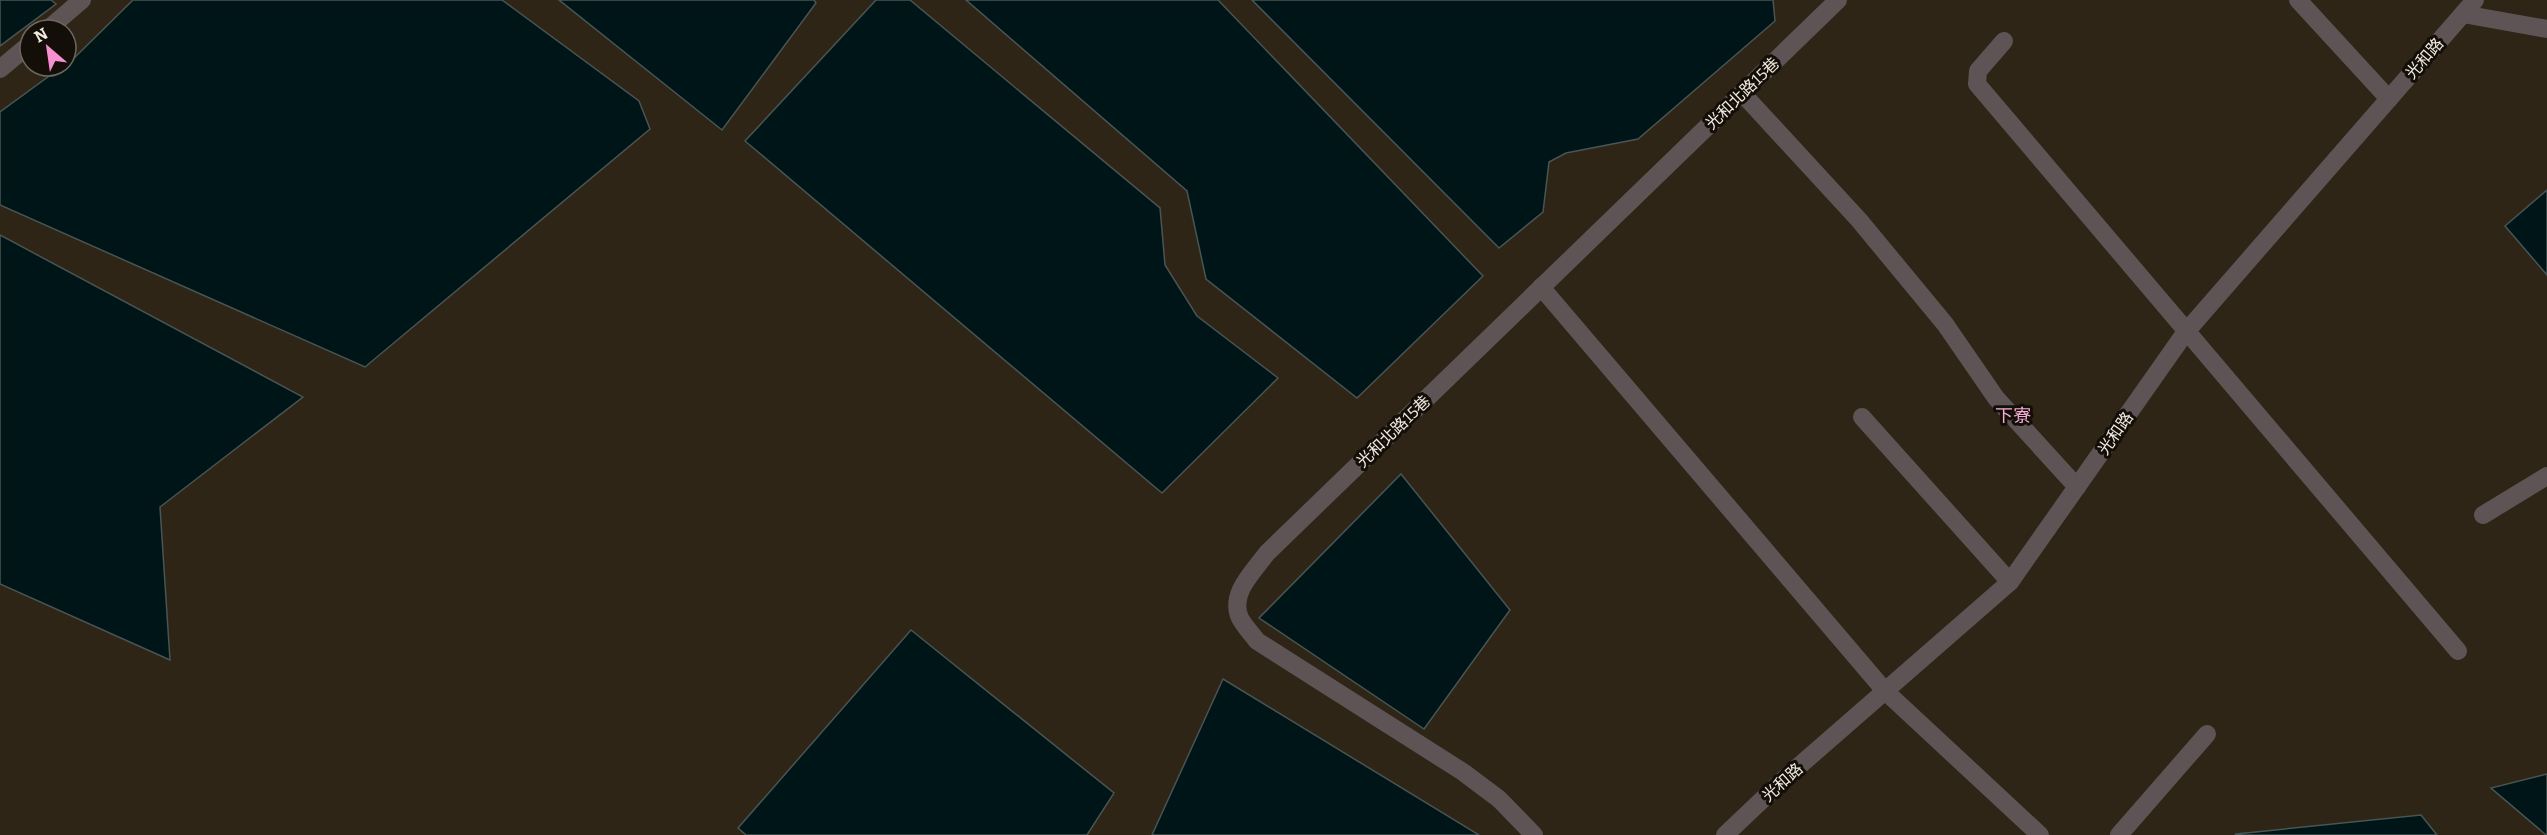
<svg xmlns="http://www.w3.org/2000/svg" width="2547" height="835" font-family="Bitter,'Noto Sans TC',serif">
  <rect width="100%" height="100%" fill="#2e2516"/>
  <g fill="#001517" stroke="#485554" stroke-width="1.5">
    <path d="M 0,0 L 51,0 L 56,4 L 0,46 Z"/>
    <path d="M 133,0 L 502,0 L 639,101 L 650,129 L 365,367 L 0,205 L 0,112 L 63,66 L 66,66 Z"/>
    <path d="M 559,0 L 814,0 L 816,3 L 722,130 Z"/>
    <path d="M 876,0 L 910,0 L 1160,208 L 1165,265 L 1197,316 L 1278,378 L 1162,493 L 745,141 Z"/>
    <path d="M 966,0 L 1218,0 L 1483,276 L 1357,398 L 1206,279 L 1187,191 Z"/>
    <path d="M 1252,0 L 1773,0 L 1775,21 L 1638,139 L 1566,153 L 1549,162 L 1543,212 L 1499,248 Z"/>
    <path d="M 2547,190 L 2547,275 L 2505,226 Z"/>
    <path d="M 0,235 L 303,397 L 160,507 L 170,660 L 0,584 Z"/>
    <path d="M 1401,474 L 1510,610 L 1424,729 L 1259,618 Z"/>
    <path d="M 911,630 L 1114,793 L 1087,835 L 746,835 L 738,828 Z"/>
    <path d="M 1223,679 L 1479,835 L 1152,835 Z"/>
    <path d="M 2547,774 L 2547,835 L 2546,835 L 2491,788 Z"/>
    <path d="M 2421,815 L 2437,835 L 2235,835 L 2236,834 Z"/>
  </g>
  <g fill="none" stroke-linecap="round" stroke-linejoin="round">
    <g stroke="#5e5455" stroke-width="18">
      <path d="M 2298,0 L 2389,99"/>
      <path d="M 2463,14 L 2547,29"/>
      <path d="M 47,30 L 82,0"/>
      <path d="M 2004,41 L 1978,71 L 1977,84 L 2458,651"/>
      <path d="M 0,69 L 30,44"/>
      <path d="M 1742,93 L 1859,220 L 1945,324 L 1996,398 L 2077,487"/>
      <path d="M 1541,287 L 1885,691 L 2040,835"/>
      <path d="M 1862,417 L 2010,582"/>
      <path d="M 2483,515 L 2547,476"/>
      <path d="M 1534,835 L 1499,799 L 1463,772 L 1257,641 C 1252,634 1244,626 1240,618 C 1229,594 1253,572 1267,553 L 1838,0"/>
      <path d="M 1725,835 L 1783,780 L 2010,582 L 2185,333 L 2475,0"/>
      <path d="M 2119,835 L 2207,734"/>
    </g>
  </g>
  <g text-anchor="middle" stroke-width="6" stroke-linejoin="round" paint-order="stroke">
    <g font-size="16" fill="#f1ebe1" stroke="#130f08">
      <text transform="translate(2424 58) rotate(-49)" y="6">光和路</text>
      <text transform="translate(1742 93) rotate(-44)" y="6">光和北路15巷</text>
      <text transform="translate(1393 431) rotate(-44)" y="6">光和北路15巷</text>
      <text transform="translate(2115 433) rotate(-55)" y="6">光和路</text>
      <text transform="translate(1782 782) rotate(-42)" y="6">光和路</text>
    </g>
    <g font-size="18" fill="#f4acd6" stroke="#130f08">
      <text x="2013" y="422">下寮</text>
    </g>
  </g>
  <g transform="translate(48 48) rotate(331)"><circle r="28" fill="#130f08" stroke="#6c675f" stroke-width="1.5"/>
  <path d="M0-4.5L10 22L0 15L-10 22Z" fill="#f690cf"/>
  <text y="-9" font-size="16" font-weight="bold" text-anchor="middle" fill="#f1ebe1">N</text>
  </g>
</svg>
